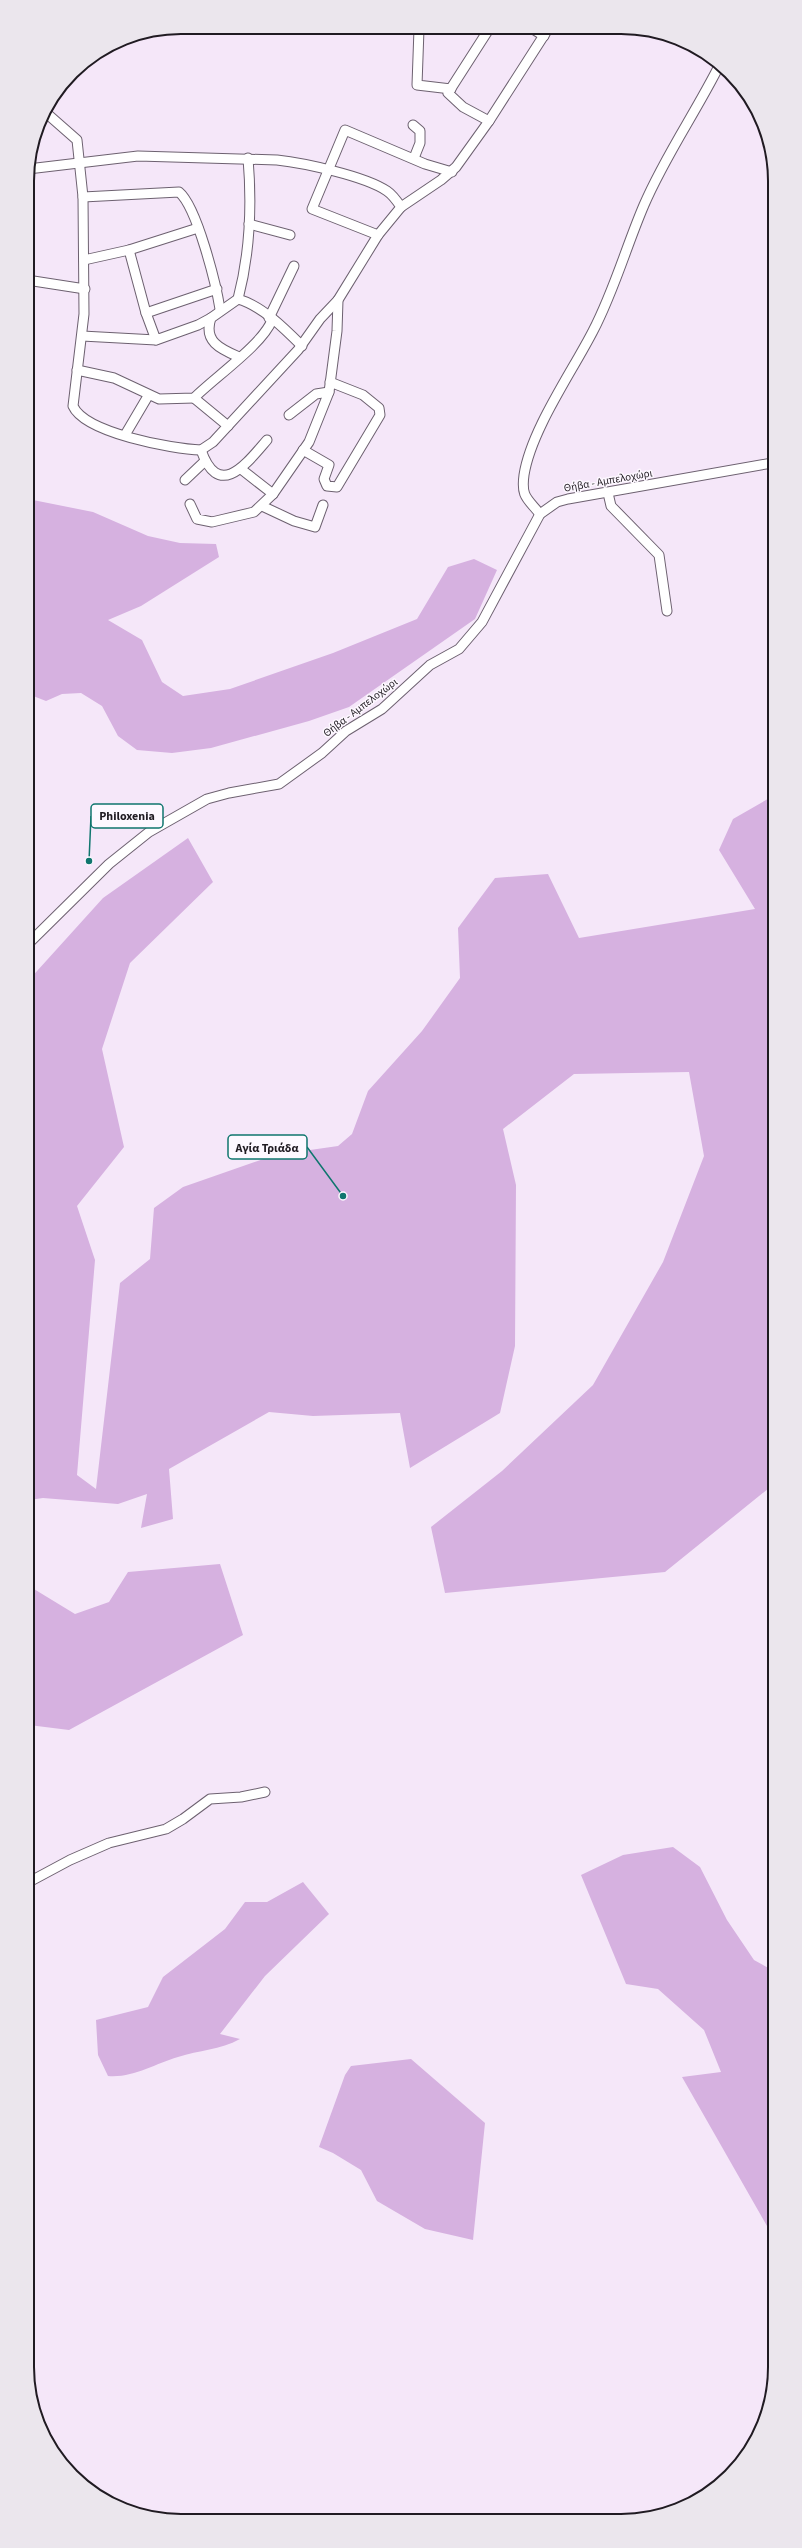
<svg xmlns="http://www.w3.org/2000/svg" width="802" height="2548" font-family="'Source Sans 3',sans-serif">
  <rect width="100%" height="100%" fill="#f5e7f9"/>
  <g fill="#d6b1e0">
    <path d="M 28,499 L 93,512 L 148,536 L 180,543 L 216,544 L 219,557 L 141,606 L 108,620 L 142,640 L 162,682 L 183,696 L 230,689 L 333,653 L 417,619 L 448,567 L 474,559 L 497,570 L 475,619 L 349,707 L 309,721 L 211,748 L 172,753 L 137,750 L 118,736 L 102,706 L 81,693 L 62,694 L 46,701 L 28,694 Z"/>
    <path d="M 773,796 L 774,1484 L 665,1572 L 445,1593 L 431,1527 L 502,1471 L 593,1385 L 663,1262 L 704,1156 L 689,1072 L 574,1074 L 503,1129 L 516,1185 L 515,1346 L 500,1413 L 410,1468 L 400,1413 L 313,1416 L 269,1412 L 169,1469 L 173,1519 L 141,1528 L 147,1494 L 118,1504 L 43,1498 L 29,1500 L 28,981 L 103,898 L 188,838 L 213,882 L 130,963 L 102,1049 L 124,1147 L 77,1206 L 95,1260 L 77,1475 L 96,1489 L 120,1283 L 150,1259 L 154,1208 L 183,1187 L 275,1155 L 338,1146 L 352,1134 L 368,1091 L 422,1031 L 460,978 L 458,928 L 495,878 L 548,874 L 579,938 L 755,909 L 719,850 L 733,819 Z"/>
    <path d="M 220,1564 L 243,1635 L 69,1730 L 29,1725 L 29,1586 L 75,1614 L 109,1602 L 128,1572 Z"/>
    <path d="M 673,1847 L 700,1867 L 727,1920 L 754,1960 L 774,1971 L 775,2240 L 682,2077 L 721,2072 L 704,2030 L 658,1989 L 626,1984 L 581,1875 L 623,1855 Z"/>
    <path d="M 303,1882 L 329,1914 L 265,1976 L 220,2034 L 240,2039 C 220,2050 199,2050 178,2057 C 154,2064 134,2078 108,2076 L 98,2055 L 96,2020 L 148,2007 L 163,1977 L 225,1929 L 245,1902 L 267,1902 Z"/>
    <path d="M 411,2059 L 485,2123 L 473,2240 L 425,2229 L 377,2201 L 361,2170 L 333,2153 L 319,2147 L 345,2075 L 351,2066 Z"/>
  </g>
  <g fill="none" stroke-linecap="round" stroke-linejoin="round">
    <g stroke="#6d6170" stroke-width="11">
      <g id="minor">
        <path d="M 419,29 L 417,85 L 451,89"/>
        <path d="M 533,29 L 544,36"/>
        <path d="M 44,111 L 77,140 L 83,197 L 84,314 L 73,406 C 85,433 172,449 201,450 L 213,442 L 298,350 L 320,319 L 338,300"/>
        <path d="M 489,121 L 463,107 L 448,93 L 489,29"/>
        <path d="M 413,125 L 420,131 L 420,143 L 414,158"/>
        <path d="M 28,169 L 138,156 L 277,160 C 304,163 365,176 387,191 C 393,195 397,201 401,207 L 378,235 L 338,300 L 337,331 L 329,392 L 309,442 L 273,494 L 254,512 L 212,522 L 197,519 L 190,504"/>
        <path d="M 83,197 L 179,192 C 197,207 216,284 220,309"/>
        <path d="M 401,207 L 441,180 L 456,167 L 489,121 L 548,29"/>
        <path d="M 249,224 L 290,235"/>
        <path d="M 378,235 L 312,209 L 345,130 L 425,164 L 452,172"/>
        <path d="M 129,250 L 146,313 L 156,340 L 198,325 L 211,318"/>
        <path d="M 84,260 L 129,250 L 198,228"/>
        <path d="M 27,280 L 85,289"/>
        <path d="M 238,299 C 250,253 252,205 248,158"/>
        <path d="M 146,313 L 217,289"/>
        <path d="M 269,318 L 294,266"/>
        <path d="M 82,336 L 156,340"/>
        <path d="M 239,357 C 220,349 203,341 211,318 L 238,299 C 262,306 284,328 302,346"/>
        <path d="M 77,370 L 114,378 L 159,399 L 194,398 C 215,377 263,344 272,320"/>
        <path d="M 194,398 L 228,426"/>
        <path d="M 289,415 L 316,394 L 329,392"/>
        <path d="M 125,435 L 148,396"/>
        <path d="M 201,450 C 219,501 247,463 267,440"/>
        <path d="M 303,450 L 329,465 L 324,479 L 327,486 L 337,487 L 380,415 L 379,408 L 363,395 L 330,382"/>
        <path d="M 241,469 L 273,494"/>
        <path d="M 185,480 L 205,461"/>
        <path d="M 608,493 L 611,506 L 659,555 L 667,611"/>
        <path d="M 262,506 L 294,521 L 315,527 L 323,505"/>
        <path d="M 540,514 C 527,498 521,497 524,475 C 531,430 572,372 593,331 C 614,291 626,247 644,205 C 665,156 696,112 720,64"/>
        <path d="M 28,944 L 109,864 L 149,832 L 207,799 L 229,793 L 279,784 L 322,753 L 346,731 L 382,709 L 430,665 L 459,649 L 482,622 L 540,514 L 557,502 L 568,499 L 772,463"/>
        <path d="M 29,1882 L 70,1860 L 109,1843 L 166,1829 L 183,1819 L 210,1799 L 241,1797 L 265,1792"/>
      </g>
    </g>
    <use href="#minor" stroke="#fff" stroke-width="9"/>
  </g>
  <g text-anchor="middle" stroke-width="3" stroke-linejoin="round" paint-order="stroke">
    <g font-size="11" fill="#201b22" stroke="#fdf8ff">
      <text transform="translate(608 480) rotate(-10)" y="4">Θήβα - Αμπελοχώρι</text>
      <text transform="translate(360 707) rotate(-37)" y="4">Θήβα - Αμπελοχώρι</text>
    </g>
  </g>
  <path d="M0 0H802V2548H0ZM181 34H621A147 147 0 0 1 768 181V2367A147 147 0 0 1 621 2514H181A147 147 0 0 1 34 2367V181A147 147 0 0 1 181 34Z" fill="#ebe6ed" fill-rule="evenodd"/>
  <path fill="none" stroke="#201b22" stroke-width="2" d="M181 34H621A147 147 0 0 1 768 181V2367A147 147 0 0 1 621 2514H181A147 147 0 0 1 34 2367V181A147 147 0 0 1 181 34Z"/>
  <path fill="none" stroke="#0f766e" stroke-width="1.5" d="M89 861L91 816M343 1196L307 1147"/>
  <g fill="#0f766e" stroke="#fdf8ff" stroke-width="1.5">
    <circle cx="89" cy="861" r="4"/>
    <circle cx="343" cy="1196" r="4"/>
  </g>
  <g fill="#fdf8ff" stroke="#0f766e" stroke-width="1.5">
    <rect x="91" y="804" width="72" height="24" rx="4"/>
    <rect x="228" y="1135" width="79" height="24" rx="4"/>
  </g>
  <g font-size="12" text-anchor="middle" font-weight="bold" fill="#201b22">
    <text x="127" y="820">Philoxenia</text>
    <text x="267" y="1152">Αγία Τριάδα</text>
  </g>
</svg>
